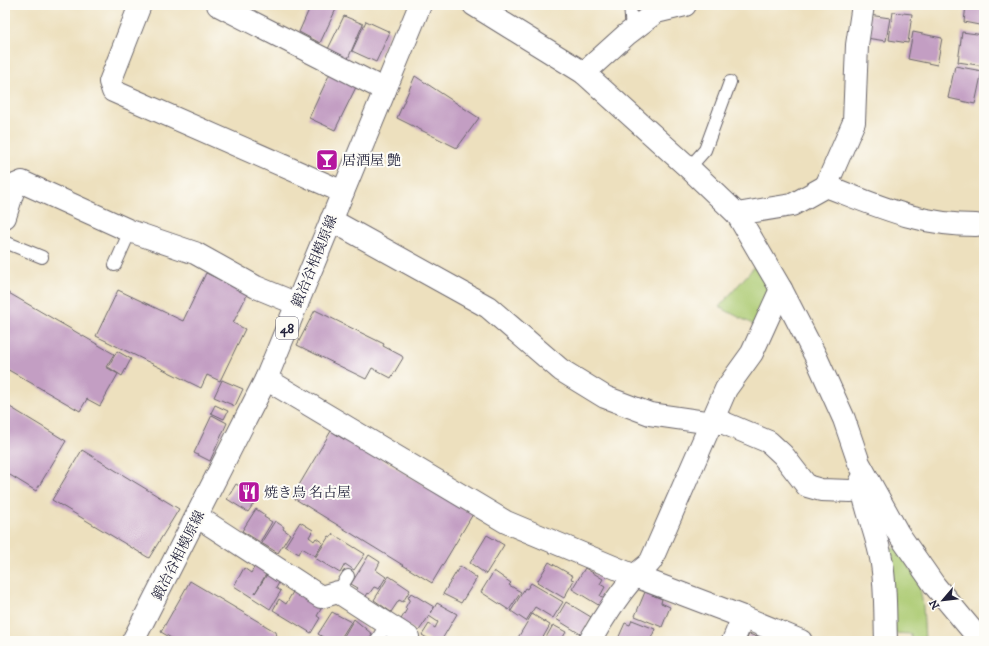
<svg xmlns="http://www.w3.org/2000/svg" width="989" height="646" font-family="'IM FELL DW Pica','Noto Serif JP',serif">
  <rect width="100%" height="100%" fill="#fdfcf7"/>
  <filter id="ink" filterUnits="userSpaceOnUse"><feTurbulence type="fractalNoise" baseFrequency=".025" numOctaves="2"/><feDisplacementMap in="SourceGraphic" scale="8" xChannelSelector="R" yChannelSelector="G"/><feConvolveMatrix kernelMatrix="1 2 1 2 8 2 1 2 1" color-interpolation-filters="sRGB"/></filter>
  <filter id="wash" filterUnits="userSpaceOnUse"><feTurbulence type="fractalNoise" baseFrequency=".012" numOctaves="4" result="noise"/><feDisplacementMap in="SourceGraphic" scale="16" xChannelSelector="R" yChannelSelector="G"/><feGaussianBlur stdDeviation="0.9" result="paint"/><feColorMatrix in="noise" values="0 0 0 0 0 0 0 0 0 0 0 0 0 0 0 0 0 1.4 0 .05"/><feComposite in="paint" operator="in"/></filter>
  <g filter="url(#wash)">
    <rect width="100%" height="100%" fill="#ede0be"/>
    <g fill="#acca72" stroke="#677656">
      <path d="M 757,264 L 773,287 L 758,327 L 719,307 Z"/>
      <path d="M 897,548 L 919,582 L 923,606 L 925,641 L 912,641 L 911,634 L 892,633 L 888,549 Z"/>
    </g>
    <g id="blocks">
      <g fill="#c39ec3">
        <path d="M 311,5 L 338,5 L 320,43 L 299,32 Z"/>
        <path d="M 966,5 L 984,5 L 984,26 L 964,22 Z"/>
        <path d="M 893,12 L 912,14 L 908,43 L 889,40 Z"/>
        <path d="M 869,15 L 890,18 L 886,41 L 866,38 Z"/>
        <path d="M 344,16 L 363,24 L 347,61 L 328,49 Z"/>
        <path d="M 366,21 L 390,32 L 376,62 L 352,51 Z"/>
        <path d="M 913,32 L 942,38 L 937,65 L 908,59 Z"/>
        <path d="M 962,32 L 984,35 L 984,66 L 958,62 Z"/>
        <path d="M 955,66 L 982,71 L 975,104 L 948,98 Z"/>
        <path d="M 332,69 L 359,81 L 335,130 L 309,118 Z"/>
        <path d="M 415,76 L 479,118 L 457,148 L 397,118 Z"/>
        <path d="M 206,273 L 248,293 L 233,323 L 245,329 L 220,381 L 207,375 L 201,388 L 96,336 L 118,290 L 183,321 Z"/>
        <path d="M 7,292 L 114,354 L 106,367 L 118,374 L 100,406 L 87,399 L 80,411 L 5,368 L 5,295 Z"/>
        <path d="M 315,310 L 384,344 L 383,346 L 402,356 L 403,358 L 391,378 L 372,368 L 366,379 L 297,345 Z"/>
        <path d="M 117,351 L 131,359 L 122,376 L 108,367 Z"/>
        <path d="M 222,380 L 243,389 L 235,406 L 214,397 Z"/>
        <path d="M 5,404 L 66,441 L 36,491 L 5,472 Z"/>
        <path d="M 215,405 L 228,411 L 224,419 L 211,413 Z"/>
        <path d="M 212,415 L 227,423 L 210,461 L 194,453 Z"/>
        <path d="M 331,431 L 345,440 L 346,438 L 473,514 L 432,583 L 292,497 Z"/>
        <path d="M 82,450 L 179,509 L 149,558 L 52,500 Z"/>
        <path d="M 236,484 L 258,497 L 248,512 L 227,499 Z"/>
        <path d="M 256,509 L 265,515 L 264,517 L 272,522 L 260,542 L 242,531 Z"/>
        <path d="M 275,521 L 284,527 L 283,529 L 290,534 L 278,553 L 261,543 Z"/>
        <path d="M 300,522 L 313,530 L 309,537 L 314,541 L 316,538 L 323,543 L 315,556 L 302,548 L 299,554 L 285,546 Z"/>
        <path d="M 333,534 L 365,554 L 354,570 L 345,564 L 340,573 L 315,558 L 329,536 L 331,537 Z"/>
        <path d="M 487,535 L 504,545 L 486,574 L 470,563 Z"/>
        <path d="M 369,555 L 380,562 L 376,570 L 386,577 L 379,589 L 374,587 L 369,594 L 368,593 L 365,598 L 355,592 L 358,588 L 351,584 Z"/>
        <path d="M 549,562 L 573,576 L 571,579 L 574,580 L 564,598 L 537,582 Z"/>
        <path d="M 256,564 L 268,571 L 255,593 L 268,573 L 280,581 L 276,588 L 281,591 L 270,609 L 234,586 L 244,568 L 251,573 Z"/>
        <path d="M 460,566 L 477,578 L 461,603 L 443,594 Z"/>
        <path d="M 585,568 L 603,579 L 600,584 L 605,587 L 600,596 L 605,598 L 600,606 L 572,589 Z"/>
        <path d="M 494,571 L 511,583 L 509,585 L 521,592 L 509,610 L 481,592 Z"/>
        <path d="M 389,576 L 410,590 L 403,602 L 399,600 L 391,612 L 374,600 Z"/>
        <path d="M 190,581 L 276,632 L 278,641 L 176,641 L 161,632 Z"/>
        <path d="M 531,583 L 563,602 L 553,618 L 535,607 L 526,621 L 511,611 L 525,588 L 527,589 Z"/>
        <path d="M 294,590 L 321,609 L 317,616 L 320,618 L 311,633 L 273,610 L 279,599 L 286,604 Z"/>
        <path d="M 645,592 L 662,599 L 661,603 L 670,607 L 662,627 L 635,616 Z"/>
        <path d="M 411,593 L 434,607 L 431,613 L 437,603 L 457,614 L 441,641 L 432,641 L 422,635 L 429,624 L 435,628 L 438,622 L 429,616 L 418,632 L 400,621 L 407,609 L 405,608 L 410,599 L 408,598 Z"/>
        <path d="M 566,602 L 591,617 L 582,635 L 556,619 Z"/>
        <path d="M 332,612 L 351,622 L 339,641 L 329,641 L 318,634 Z"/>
        <path d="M 532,614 L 550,625 L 541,641 L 516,641 Z"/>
        <path d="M 354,619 L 372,634 L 368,641 L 341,641 Z"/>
        <path d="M 632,620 L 655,629 L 650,641 L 617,641 L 625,623 L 630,625 Z"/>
        <path d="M 553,625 L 566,632 L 562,639 L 566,641 L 544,641 Z"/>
        <path d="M 749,634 L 757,637 L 757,635 L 772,641 L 746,641 Z"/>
      </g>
    </g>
  </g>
  <g filter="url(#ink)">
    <use href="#blocks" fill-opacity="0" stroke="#696469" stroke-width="1"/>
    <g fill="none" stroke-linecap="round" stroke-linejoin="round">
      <g stroke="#696469" stroke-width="14">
        <g id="service">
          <path d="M 630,5 L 632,30"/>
          <path d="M 689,168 L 705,150 L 730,82"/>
          <path d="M 5,242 L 42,257"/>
          <path d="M 115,265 L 130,231"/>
          <path d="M 338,592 L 348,576"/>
          <path d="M 378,638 L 387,623"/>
        </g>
      </g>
      <g stroke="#696469" stroke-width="24">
        <g id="minor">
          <path d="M 140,5 L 110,82 L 113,91 L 343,192"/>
          <path d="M 218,5 L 385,90"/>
          <path d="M 474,5 L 584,73 L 689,168 L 737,214 L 781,289 L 816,357 L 844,419 L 859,463 L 898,533 L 935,586 L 976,635 L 983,641"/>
          <path d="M 584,73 L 626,35 L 656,12 L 685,5"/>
          <path d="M 826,186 L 854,122 L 857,45 L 863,5"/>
          <path d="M 737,214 L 792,205 L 826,186 C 878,206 918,225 976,225"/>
          <path d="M 5,217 L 15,185 L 22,182 L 130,231 L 195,253 L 256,287 L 297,304"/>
          <path d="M 331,220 L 488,307 L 561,370 L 605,397 L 650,414 L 712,423 L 724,423 L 769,442 L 783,455 L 807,486 L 821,490 L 851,491 L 862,487"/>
          <path d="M 266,379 L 506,522 L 635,576 L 743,617 L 801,641"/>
          <path d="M 861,481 C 865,510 878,536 882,564 C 886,589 885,616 886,641"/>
          <path d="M 198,517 L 321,597 L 338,592 L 408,637"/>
          <path d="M 590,641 C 603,618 616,598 633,578 C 638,571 646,568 651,561 L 726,389 L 752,353 L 781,289"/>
          <path d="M 733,641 L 743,617"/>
        </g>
      </g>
      <g stroke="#696469" stroke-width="24">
        <path id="primary" d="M 133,641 L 266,379 L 420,5"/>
      </g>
      <use href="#service" stroke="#fff" stroke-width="12"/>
      <use href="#minor" stroke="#fff" stroke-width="22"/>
      <use href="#primary" stroke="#fff" stroke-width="22"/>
    </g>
  </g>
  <defs>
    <g id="bar-square" transform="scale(1.15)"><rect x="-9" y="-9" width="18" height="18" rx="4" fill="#b5179e" stroke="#fdfcf7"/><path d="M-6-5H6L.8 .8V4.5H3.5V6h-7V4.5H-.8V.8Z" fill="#fff"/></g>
    <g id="restaurant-square" transform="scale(1.15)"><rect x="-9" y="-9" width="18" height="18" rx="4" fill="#b5179e" stroke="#fdfcf7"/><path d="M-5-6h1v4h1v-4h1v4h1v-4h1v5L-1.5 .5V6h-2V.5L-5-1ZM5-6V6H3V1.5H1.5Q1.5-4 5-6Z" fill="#fff"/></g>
  </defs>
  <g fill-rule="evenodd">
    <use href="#bar-square" x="327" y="160"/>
    <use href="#restaurant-square" x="249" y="492"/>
  </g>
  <g text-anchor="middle" stroke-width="4" stroke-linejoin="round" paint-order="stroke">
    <rect fill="#fdfcf7" stroke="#646373" stroke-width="1" x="276" y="317" width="22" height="22" rx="3"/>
    <g font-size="13" font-weight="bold" fill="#22223b">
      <text x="287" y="333">48</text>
    </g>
    <g font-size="14" fill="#22223b" stroke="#fdfcf7" text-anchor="start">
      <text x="342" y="165">居酒屋 艶</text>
      <text x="264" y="497">焼き鳥 名古屋</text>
    </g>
    <g font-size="14" fill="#22223b" stroke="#fdfcf7">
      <text transform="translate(314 261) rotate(-68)" y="5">鍛冶谷相模原線</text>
      <text transform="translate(178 555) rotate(-63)" y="5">鍛冶谷相模原線</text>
    </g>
  </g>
  <rect width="989" height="646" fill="none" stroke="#fdfcf7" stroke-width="20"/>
  <g transform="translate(943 600) rotate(242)" stroke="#fdfcf7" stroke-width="3" paint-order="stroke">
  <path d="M0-3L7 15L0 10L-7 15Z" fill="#22223b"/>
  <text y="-6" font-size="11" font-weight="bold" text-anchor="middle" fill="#22223b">N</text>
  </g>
</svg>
